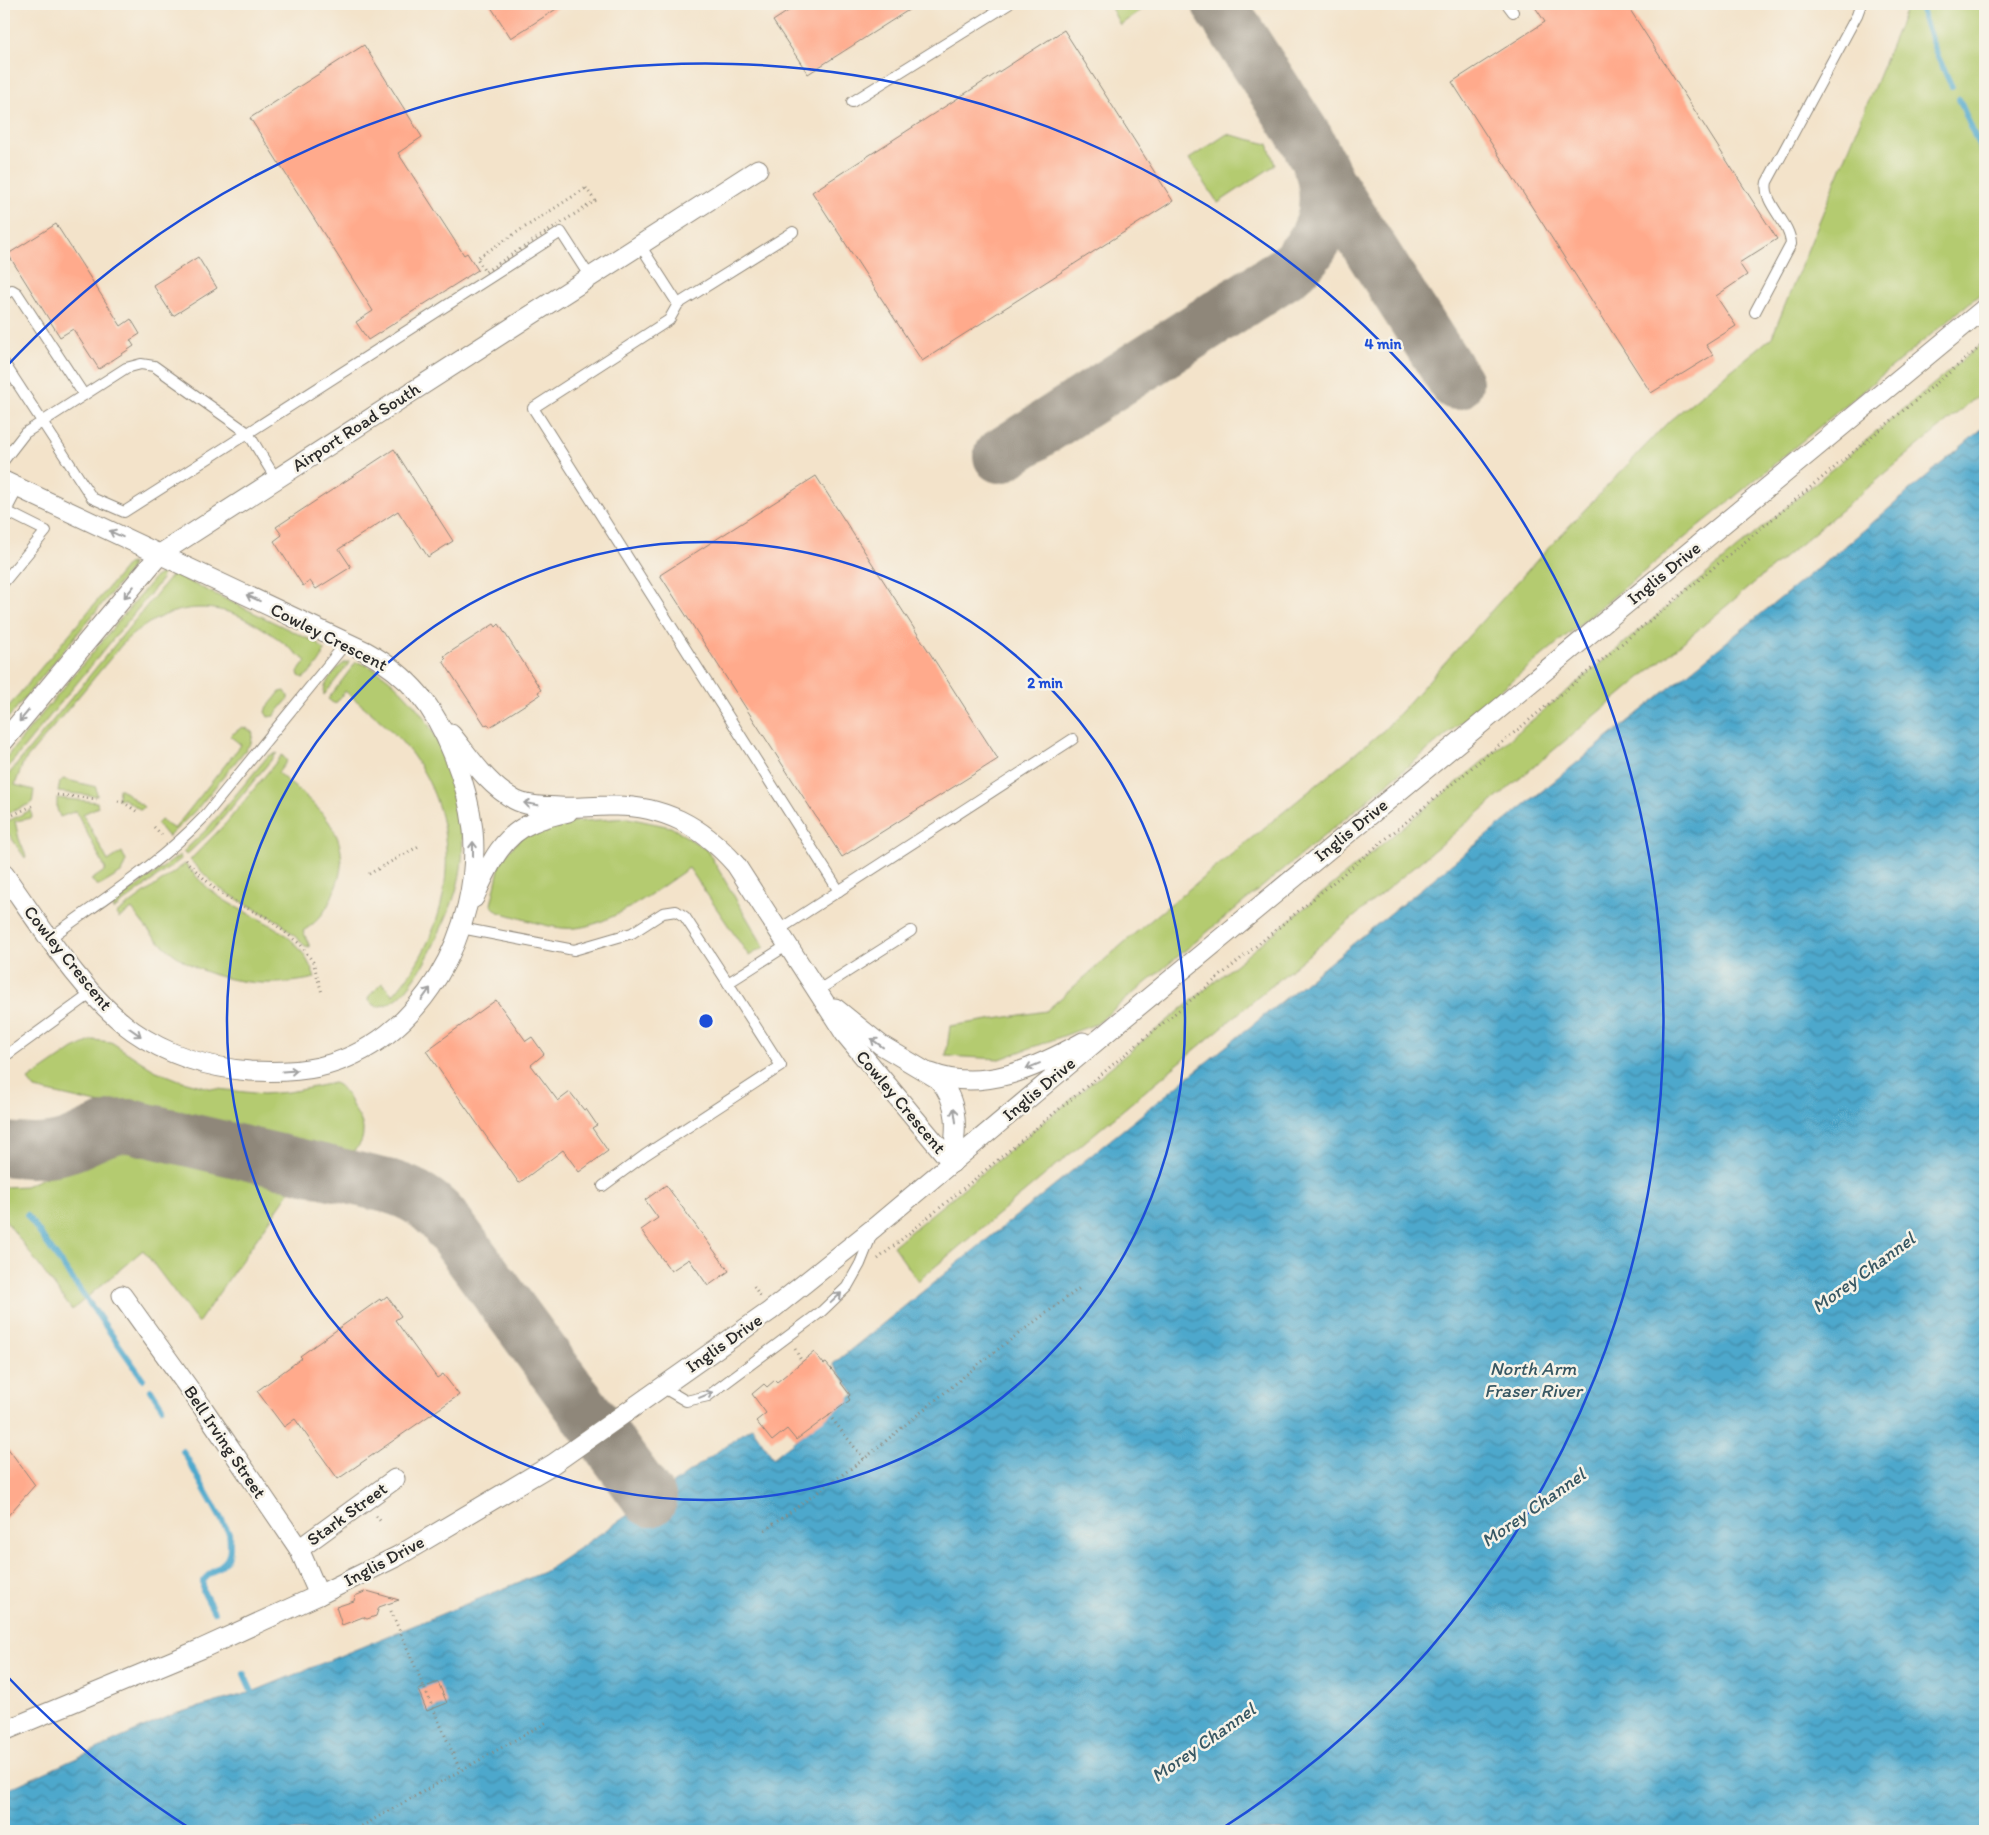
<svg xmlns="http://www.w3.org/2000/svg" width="1989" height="1835" font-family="Itim,sans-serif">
  <defs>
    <pattern id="water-waves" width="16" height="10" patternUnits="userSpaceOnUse" patternTransform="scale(1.25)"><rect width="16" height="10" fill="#4ea8cc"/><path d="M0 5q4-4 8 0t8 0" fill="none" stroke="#4189a6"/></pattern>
  </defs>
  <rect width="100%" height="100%" fill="#f7f3e8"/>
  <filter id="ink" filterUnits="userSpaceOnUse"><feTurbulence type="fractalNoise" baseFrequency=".02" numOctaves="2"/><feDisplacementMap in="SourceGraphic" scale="10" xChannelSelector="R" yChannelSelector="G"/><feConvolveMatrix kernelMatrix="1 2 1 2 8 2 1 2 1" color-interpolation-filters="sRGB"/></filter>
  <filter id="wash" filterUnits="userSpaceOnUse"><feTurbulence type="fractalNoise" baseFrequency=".0096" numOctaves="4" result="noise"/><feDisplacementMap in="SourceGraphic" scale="20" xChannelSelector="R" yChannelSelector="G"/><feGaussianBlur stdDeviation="1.12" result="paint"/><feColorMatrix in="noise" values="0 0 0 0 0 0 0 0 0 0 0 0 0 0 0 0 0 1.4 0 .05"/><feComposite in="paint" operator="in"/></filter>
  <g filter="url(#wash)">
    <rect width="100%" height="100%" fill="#f3e3ca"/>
    <g fill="#b4cb70" stroke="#707b4e">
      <path d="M 1109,4 L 1150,4 L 1120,25 Z"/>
      <path d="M 1908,4 L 1985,4 L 1985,290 L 1096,1024 L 1000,1059 L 946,1056 L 950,1026 L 1046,1011 L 1134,934 L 1384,730 L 1538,559 L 1669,421 L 1772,337 Z"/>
      <path d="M 1227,134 L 1268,144 L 1275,165 L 1218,203 L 1189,159 Z"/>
      <path d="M 1985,341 L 1985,390 L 918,1281 L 893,1246 L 1493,753 Z"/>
      <path d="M 132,563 L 130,570 L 4,723 L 4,712 L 128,564 Z"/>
      <path d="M 164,572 L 159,583 L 4,772 L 4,760 L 155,577 Z"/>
      <path d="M 172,575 L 175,575 L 317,643 L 324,650 C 324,659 311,673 303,678 L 299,676 L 298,672 L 306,661 C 291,649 276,636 259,626 C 211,597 166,604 125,641 L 23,763 L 15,785 L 34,790 L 32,803 L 4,815 L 4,780 Z"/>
      <path d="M 346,662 L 350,662 L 324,695 C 322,684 337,667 346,662 Z"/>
      <path d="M 356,662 C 380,667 401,689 416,707 C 449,747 469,817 461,868 C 458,891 449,912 439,933 C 430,954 419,975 404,992 C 396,1001 373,1016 368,997 L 382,983 L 393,995 C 450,931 465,840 420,766 C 401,735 372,714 345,691 L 337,702 L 333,703 L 328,699 Z"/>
      <path d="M 285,691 L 288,696 L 288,699 L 274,716 L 268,717 L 265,712 L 266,709 L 280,692 Z"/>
      <path d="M 242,727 L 248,729 L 253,733 L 251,743 L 197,809 L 168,837 L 157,824 L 161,820 L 174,829 L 241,745 L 230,736 Z"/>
      <path d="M 277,753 L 212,831 L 186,855 L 183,852 L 208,828 L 268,756 Z"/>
      <path d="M 282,755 L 287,761 L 278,773 C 315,805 358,833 335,889 C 328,908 321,920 303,931 L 310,947 L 305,946 L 280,922 L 237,899 L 217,887 L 190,860 L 227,822 Z"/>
      <path d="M 63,779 L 96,787 L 97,796 L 58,792 L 60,782 Z"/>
      <path d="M 119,789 L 121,789 L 144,807 L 141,810 L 124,799 L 118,799 Z"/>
      <path d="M 57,798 L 97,802 L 98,807 L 83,814 L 108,861 L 122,852 L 126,861 L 121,873 L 101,885 L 97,885 L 91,880 L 106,870 L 76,811 L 60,817 L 57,809 Z"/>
      <path d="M 31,810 L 32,818 L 15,821 L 19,839 L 26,856 L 25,858 L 4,827 L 4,823 Z"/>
      <path d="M 628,818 L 671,827 L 707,850 L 764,947 L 749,956 L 689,868 C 656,890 603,933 562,928 C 541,926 519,917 498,912 L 491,905 L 500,864 L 506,854 L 522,837 L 554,823 Z"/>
      <path d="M 180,855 L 181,859 L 113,910 L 112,907 L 114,903 Z"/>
      <path d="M 185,864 C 195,875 205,887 218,896 C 257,923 297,925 315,978 C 262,990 202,982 162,944 C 150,934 141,921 132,909 L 119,918 L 116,914 Z"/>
      <path d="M 93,1040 L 111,1042 L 154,1070 L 179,1080 L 209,1088 L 263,1094 L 289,1092 L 334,1083 C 345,1088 348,1097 353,1107 C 357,1114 364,1123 363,1132 C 363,1149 348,1156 334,1157 L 35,1089 L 28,1080 L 73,1049 Z"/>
      <path d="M 125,1132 L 297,1181 L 198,1323 L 143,1250 L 72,1310 L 4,1218 L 4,1187 L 25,1186 L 53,1174 Z"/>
    </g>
    <path fill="url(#water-waves)" stroke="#3c6a7c" d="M 1985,426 L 1985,1831 L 4,1831 L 4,1791 L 174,1714 L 252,1692 L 544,1572 L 650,1500 L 752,1427 L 773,1458 L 855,1394 L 833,1364 L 1850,542 Z"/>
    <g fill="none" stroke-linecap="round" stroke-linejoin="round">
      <g stroke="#4ea8cc" stroke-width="6">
        <path d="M 1919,4 L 1935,50 L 1952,87"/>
        <path d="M 1959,99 L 1985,160"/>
        <path d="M 27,1215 L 143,1379"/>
        <path d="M 151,1390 L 162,1407"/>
        <path d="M 183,1451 L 229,1533 C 234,1569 220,1560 203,1581 L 203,1591 L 214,1612"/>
        <path d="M 244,1674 L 252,1692"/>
      </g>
      <g stroke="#8f877a" stroke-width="54">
        <path d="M 1219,4 L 1307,140 L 1329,184 L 1456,383"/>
        <path d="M 1000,456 L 1287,272 C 1322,243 1334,209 1320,165"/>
        <path d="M 4,1149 C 25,1151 46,1153 67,1146 C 89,1139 104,1125 130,1126 L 391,1187 C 414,1194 429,1203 444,1220 L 650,1500"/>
      </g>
    </g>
    <g id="blocks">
      <g fill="#ffaa8c">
        <path d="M 489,4 L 564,4 L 511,38 Z"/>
        <path d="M 799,4 L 918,4 L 808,74 L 773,21 Z"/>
        <path d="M 1533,4 L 1627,5 L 1777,239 L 1739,263 L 1747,275 L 1716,296 L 1736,326 L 1706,345 L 1713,355 L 1651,393 L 1452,82 L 1545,22 Z"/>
        <path d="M 1064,30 L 1173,201 L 922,361 L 812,192 Z"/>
        <path d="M 364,45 L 422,137 L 398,153 L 464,255 L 467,253 L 478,270 L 368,340 L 356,322 L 373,311 L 250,118 Z"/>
        <path d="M 56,224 L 121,326 L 131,319 L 140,334 L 130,340 L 134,346 L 99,369 L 73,329 L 60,337 L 8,254 Z"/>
        <path d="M 198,257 L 217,288 L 173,316 L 153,285 Z"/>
        <path d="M 394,449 L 453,541 L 428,557 L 398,511 L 339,549 L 351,567 L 316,589 L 310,581 L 303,586 L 274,541 L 282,535 L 276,527 Z"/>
        <path d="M 816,476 L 998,759 L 842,857 L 660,575 Z"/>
        <path d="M 494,624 L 496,627 L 499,624 L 541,690 L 538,692 L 540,695 L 490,727 L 488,724 L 485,725 L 443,661 L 446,658 L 444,656 Z"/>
        <path d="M 496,1000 L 526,1041 L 532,1037 L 544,1054 L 531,1065 L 558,1101 L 570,1092 L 584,1110 L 586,1109 L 597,1125 L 592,1128 L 608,1151 L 579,1172 L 563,1150 L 519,1183 L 426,1051 Z"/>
        <path d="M 666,1185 L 729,1271 L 708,1286 L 689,1259 L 671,1271 L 641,1230 L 658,1218 L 645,1200 Z"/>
        <path d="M 387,1296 L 401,1316 L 395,1320 L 437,1378 L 443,1374 L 459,1395 L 338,1479 L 295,1419 L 284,1427 L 257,1391 L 302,1358 L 300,1356 L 380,1299 L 381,1301 Z"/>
        <path d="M 814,1352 L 824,1364 L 826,1363 L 842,1382 L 841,1383 L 850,1395 L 848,1397 L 850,1400 L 796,1440 L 787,1429 L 772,1441 L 756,1421 L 766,1413 L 752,1394 L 764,1384 L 767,1387 L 775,1380 L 777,1382 Z"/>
        <path d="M 4,1443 L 35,1485 L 4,1520 Z"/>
        <path d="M 367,1591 L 399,1600 L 379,1607 L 376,1616 L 367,1619 L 363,1617 L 342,1625 L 336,1607 L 354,1601 L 355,1596 Z"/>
        <path d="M 438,1682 L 447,1703 L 427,1711 L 418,1690 Z"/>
      </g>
    </g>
  </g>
  <g filter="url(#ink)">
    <use href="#blocks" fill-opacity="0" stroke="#8f877a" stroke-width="1"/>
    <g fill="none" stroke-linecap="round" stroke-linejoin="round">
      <g stroke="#8f877a" stroke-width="12">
        <g id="lane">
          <path d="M 1507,4 L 1513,12"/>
          <path d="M 852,102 L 1009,4"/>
          <path d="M 793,232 L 678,304 L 669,320 L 533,408 L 839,891"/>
          <path d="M 640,245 L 678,304"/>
          <path d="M 4,295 L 12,290 L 17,293 L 84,395"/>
          <path d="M 1755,312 L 1791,244 C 1790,221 1762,204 1767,182 L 1857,15 L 1861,4"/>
          <path d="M 4,363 L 92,498 L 124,512 L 248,433 L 154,366 L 141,364 L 126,368 L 25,433 L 4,460"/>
          <path d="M 276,479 L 248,433 L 561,232 L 590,277"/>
          <path d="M 4,582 L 46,531 L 6,511 L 18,488"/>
          <path d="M 461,928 L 574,950 L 632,933 L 663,913 L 676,911 L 685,917 L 728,983 L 786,946"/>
          <path d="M 777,931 L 1073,739"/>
          <path d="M 50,938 C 102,900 159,864 204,817 L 346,643"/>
          <path d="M 817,991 L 911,931"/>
          <path d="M 4,1057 L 92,993"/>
          <path d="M 603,1186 L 645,1155 L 781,1066 L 728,983"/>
          <path d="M 662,1387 L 686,1401 L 708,1396 L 822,1311 L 847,1287 L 860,1264 L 872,1234"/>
        </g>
      </g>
      <g stroke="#8f877a" stroke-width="21">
        <g id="street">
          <path d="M 4,481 L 365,651 C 410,676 434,706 453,754 C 463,779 470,803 473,830 C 482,929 422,1043 319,1067 C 297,1072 273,1072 250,1071 C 209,1068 167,1055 133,1031 C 83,995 40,925 4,874"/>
          <path d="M 451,734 C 470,757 487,785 515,800 C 528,807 545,806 559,807 C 576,808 592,806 609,806 C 662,804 702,826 736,865 L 845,1034 L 952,1163"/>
          <path d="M 4,741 L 160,554 L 758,169"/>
          <path d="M 474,898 C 488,868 501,835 534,822 C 545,817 557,815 568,812"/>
          <path d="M 835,1008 L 881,1045 L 938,1079 C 961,1104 956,1133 952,1163"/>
          <path d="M 931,1073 C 982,1093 1038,1067 1083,1042"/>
          <path d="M 122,1295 L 201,1405 L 299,1549 L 319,1595"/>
          <path d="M 299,1549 L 395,1479"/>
          <path d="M 4,1731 L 201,1649 L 319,1595 L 398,1556 L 553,1464 L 770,1311 L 875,1227 L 1123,1019 L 1985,308"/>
        </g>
      </g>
      <g stroke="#8f877a" stroke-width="3" stroke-dasharray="1 4" stroke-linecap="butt">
        <path d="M 586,188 L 595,201 L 485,272 L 477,258 Z"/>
        <path d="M 57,795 L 97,799"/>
        <path d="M 118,801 L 123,802 L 139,813"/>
        <path d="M 4,819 L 32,806"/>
        <path d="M 154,827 L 164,837"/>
        <path d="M 185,860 L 216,890 L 240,905 L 266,917 L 301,945 L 313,962 L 322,993"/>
        <path d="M 369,874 L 419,846"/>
        <path d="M 878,1259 L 1985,343"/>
        <path d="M 754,1286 L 760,1296"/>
        <path d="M 795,1349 L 802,1362"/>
        <path d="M 829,1415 L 864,1459"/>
        <path d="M 376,1516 L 382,1523"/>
        <path d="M 765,1530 L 864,1459 L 989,1356 L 1081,1287"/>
        <path d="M 391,1611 L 460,1770"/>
        <path d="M 353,1831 L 547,1722"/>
      </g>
      <use href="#lane" stroke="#fff" stroke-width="10"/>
      <use href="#street" stroke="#fff" stroke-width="19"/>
    </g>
    <defs><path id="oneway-shaft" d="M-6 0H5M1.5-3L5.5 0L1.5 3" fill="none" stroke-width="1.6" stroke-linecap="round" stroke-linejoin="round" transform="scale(1.25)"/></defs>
    <g stroke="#a0a0a0">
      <use href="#oneway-shaft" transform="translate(116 534) rotate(-155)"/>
      <use href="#oneway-shaft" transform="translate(129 592) rotate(130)"/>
      <use href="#oneway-shaft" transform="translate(253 598) rotate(-155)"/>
      <use href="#oneway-shaft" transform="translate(24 716) rotate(130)"/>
      <use href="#oneway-shaft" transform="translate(531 804) rotate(-171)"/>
      <use href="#oneway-shaft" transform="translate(473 849) rotate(-90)"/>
      <use href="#oneway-shaft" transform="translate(426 994) rotate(-54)"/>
      <use href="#oneway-shaft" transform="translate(135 1032) rotate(35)"/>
      <use href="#oneway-shaft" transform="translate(877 1043) rotate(-144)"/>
      <use href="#oneway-shaft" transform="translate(1033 1066) rotate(158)"/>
      <use href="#oneway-shaft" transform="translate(290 1071) rotate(-4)"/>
      <use href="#oneway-shaft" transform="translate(955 1115) rotate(-98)"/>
      <use href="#oneway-shaft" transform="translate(836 1298) rotate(-43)"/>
      <use href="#oneway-shaft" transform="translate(706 1395) rotate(-22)"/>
    </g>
  </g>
  <g fill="none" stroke="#1d4ed8" stroke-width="2.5">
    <circle cx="706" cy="1021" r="479"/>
    <path d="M191 1829A958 958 0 0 1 5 1674M5 368A958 958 0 1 1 1221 1829"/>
  </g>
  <g text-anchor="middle" stroke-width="5" stroke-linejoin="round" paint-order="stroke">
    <g font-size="18" fill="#2b2b2b" stroke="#f7f3e8">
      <text transform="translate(356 427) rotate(-33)" y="6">Airport Road South</text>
      <text transform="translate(1664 573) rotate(-39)" y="6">Inglis Drive</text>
      <text transform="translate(329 637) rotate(27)" y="6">Cowley Crescent</text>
      <text transform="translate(1351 830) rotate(-39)" y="6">Inglis Drive</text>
      <text transform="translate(68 958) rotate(51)" y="6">Cowley Crescent</text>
      <text transform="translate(1039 1089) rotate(-40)" y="6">Inglis Drive</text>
      <text transform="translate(901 1102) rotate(50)" y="6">Cowley Crescent</text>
      <text transform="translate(724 1343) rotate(-35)" y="6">Inglis Drive</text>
      <text transform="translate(225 1442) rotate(56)" y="6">Bell Irving Street</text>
      <text transform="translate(347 1514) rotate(-36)" y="6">Stark Street</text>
      <text transform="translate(384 1561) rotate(-28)" y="6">Inglis Drive</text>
    </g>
    <g font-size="19" font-style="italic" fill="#375763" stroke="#f7f3e8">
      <text transform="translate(1863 1272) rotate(-36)" y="7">Morey Channel</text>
      <text x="1533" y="1375">North Arm<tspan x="1533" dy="22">Fraser River</tspan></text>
      <text transform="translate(1533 1507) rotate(-35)" y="7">Morey Channel</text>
      <text transform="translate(1203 1742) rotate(-35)" y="7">Morey Channel</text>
    </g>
  </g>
  <circle cx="706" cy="1021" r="8" fill="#1d4ed8" stroke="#f7f3e8" stroke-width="2.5"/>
  <g font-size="15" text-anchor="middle" font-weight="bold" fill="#1d4ed8" stroke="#f7f3e8" stroke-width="5" stroke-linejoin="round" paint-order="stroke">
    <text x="1383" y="349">4 min</text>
    <text x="1045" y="688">2 min</text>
  </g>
  <rect width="1989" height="1835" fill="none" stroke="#f7f3e8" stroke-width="20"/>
</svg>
